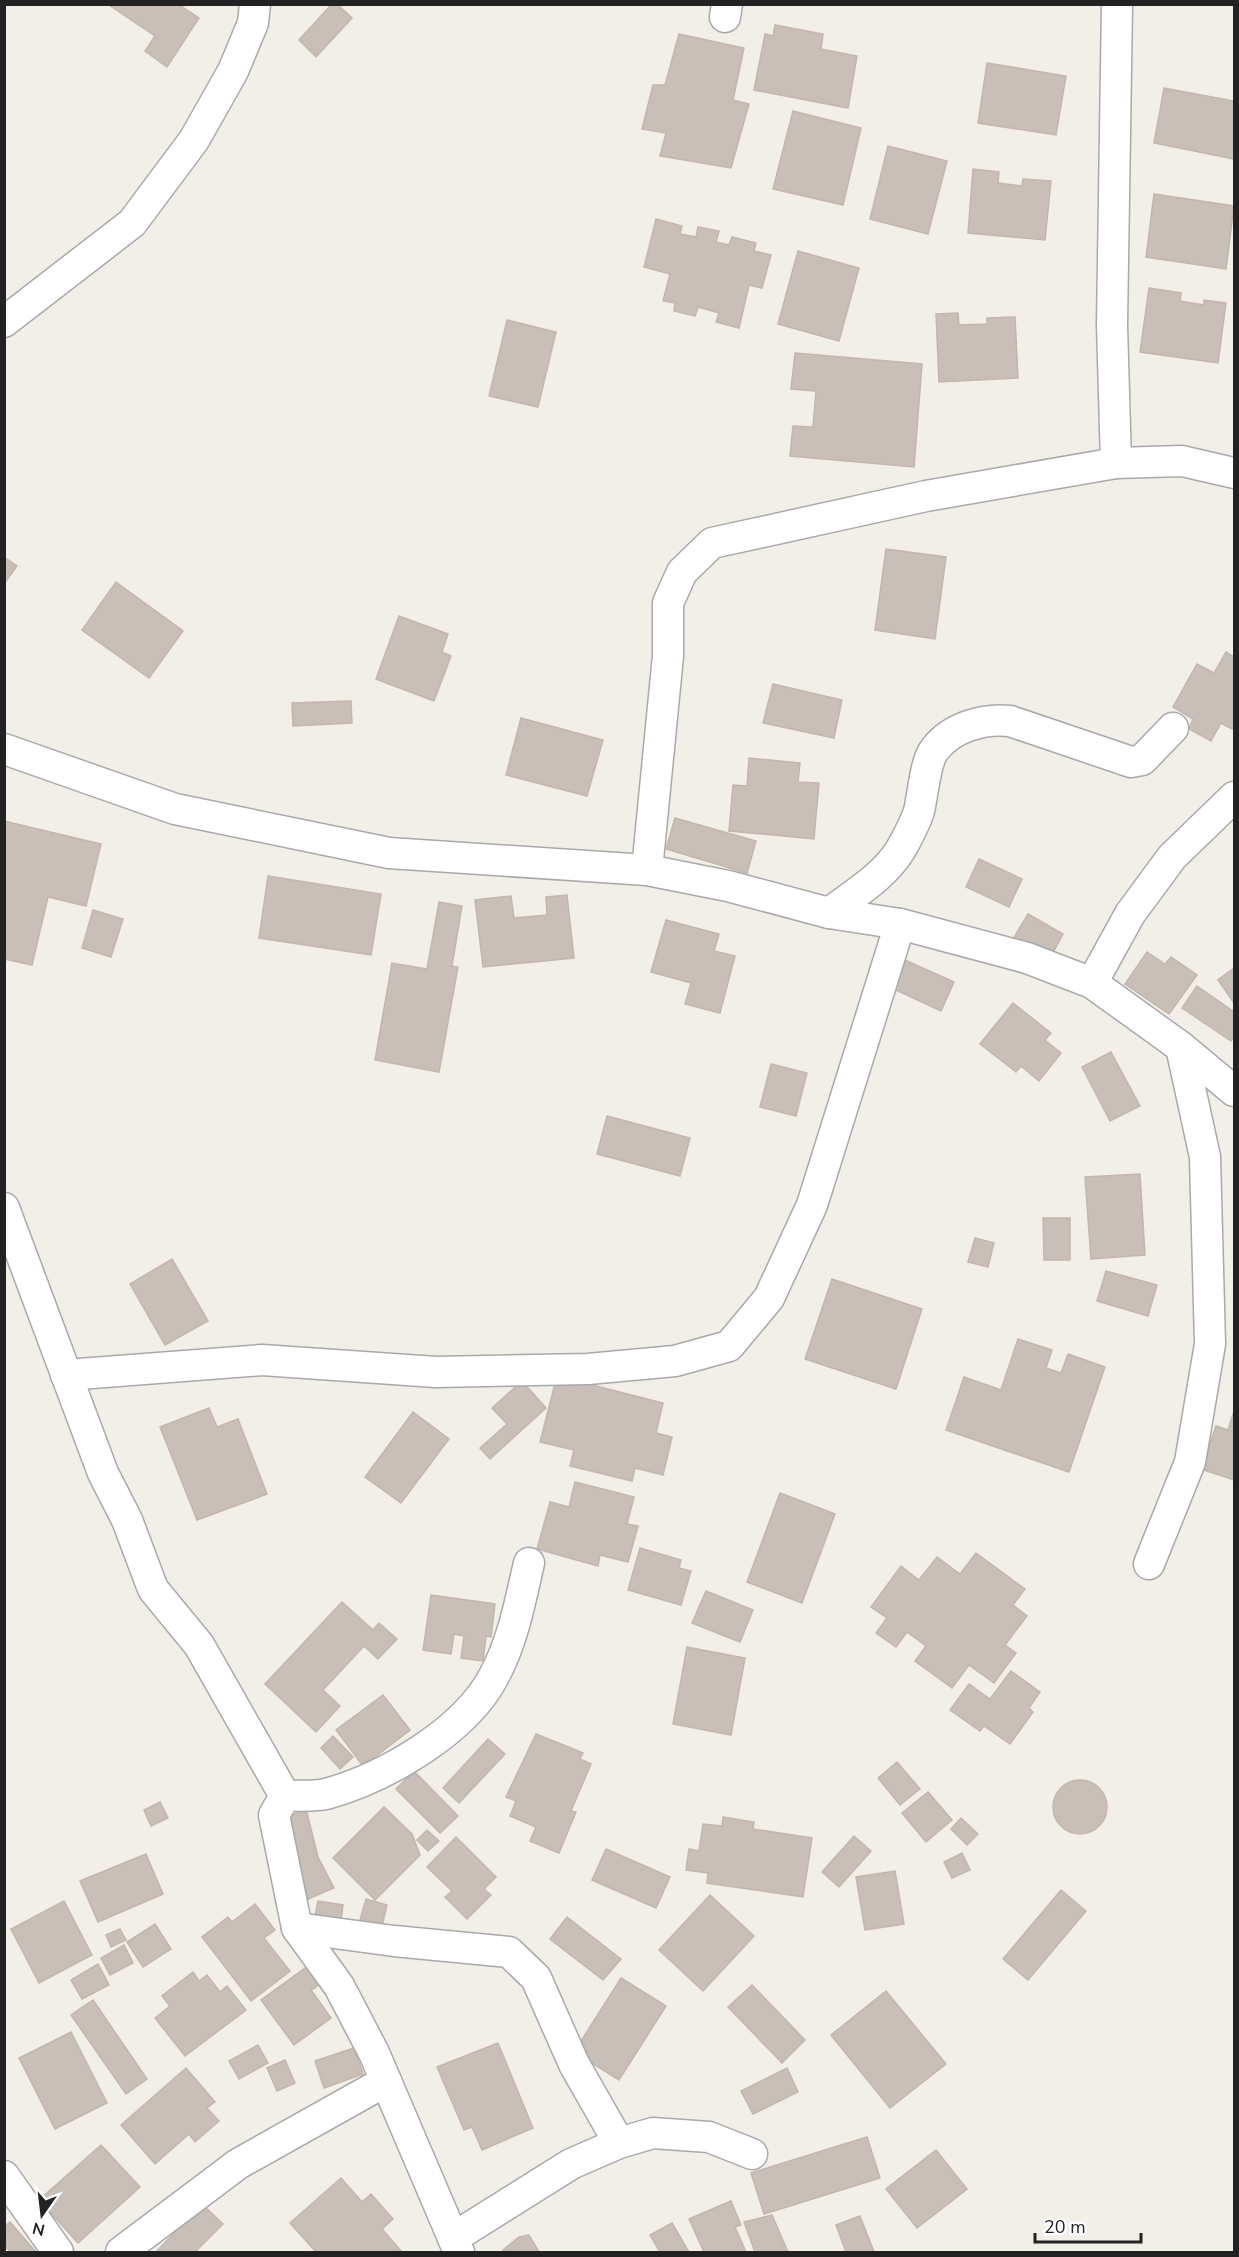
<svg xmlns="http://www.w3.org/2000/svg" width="1239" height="2257" font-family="'Nunito Sans',sans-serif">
  <rect width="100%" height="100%" fill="#f2efe9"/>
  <g fill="#c7bfb8" stroke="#c4b6ab" stroke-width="1.5">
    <path d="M 178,4 L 199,18 L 167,67 L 145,51 L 155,36 L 109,5 Z"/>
    <path d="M 332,4 L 337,4 L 352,18 L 316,57 L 299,40 Z"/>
    <path d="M 775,25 L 823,34 L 821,49 L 857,56 L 848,108 L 754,90 L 765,34 L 773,36 Z"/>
    <path d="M 679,34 L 744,48 L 733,100 L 749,104 L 731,168 L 660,156 L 666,133 L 642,129 L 653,85 L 665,85 Z"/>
    <path d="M 987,63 L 1066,76 L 1056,135 L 978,123 Z"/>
    <path d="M 1164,88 L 1234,101 L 1234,159 L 1154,143 Z"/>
    <path d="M 793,111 L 861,128 L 843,205 L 773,189 Z"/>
    <path d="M 888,146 L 947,161 L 928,234 L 870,219 Z"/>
    <path d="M 973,169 L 999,172 L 998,183 L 1022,186 L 1023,179 L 1051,181 L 1045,240 L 968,233 Z"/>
    <path d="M 1154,194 L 1234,206 L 1226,269 L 1146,257 Z"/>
    <path d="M 656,219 L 682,226 L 680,234 L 696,237 L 698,227 L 719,231 L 716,242 L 729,245 L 732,237 L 756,243 L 754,251 L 771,255 L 762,288 L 749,285 L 739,328 L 716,322 L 719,313 L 698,307 L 695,316 L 674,311 L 675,303 L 663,301 L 670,274 L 644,267 Z"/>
    <path d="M 798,251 L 859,268 L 839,341 L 778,324 Z"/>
    <path d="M 1149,288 L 1181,293 L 1180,301 L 1204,305 L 1204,300 L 1226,303 L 1218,363 L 1140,352 Z"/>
    <path d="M 958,313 L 959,325 L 987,324 L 987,318 L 1015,317 L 1018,378 L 939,382 L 936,314 Z"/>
    <path d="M 507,320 L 556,332 L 538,407 L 489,396 Z"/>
    <path d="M 795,353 L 922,364 L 914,467 L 790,456 L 793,426 L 813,427 L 816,391 L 791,389 Z"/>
    <path d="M 886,549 L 946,557 L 935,639 L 875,630 Z"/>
    <path d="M 4,557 L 17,566 L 4,584 Z"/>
    <path d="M 116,582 L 183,631 L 149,678 L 82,630 Z"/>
    <path d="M 399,616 L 448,634 L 442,652 L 451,656 L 434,701 L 376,679 Z"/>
    <path d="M 1226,652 L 1234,657 L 1234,725 L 1232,729 L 1221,723 L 1211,741 L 1189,729 L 1193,719 L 1173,707 L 1197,664 L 1214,673 Z"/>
    <path d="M 773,684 L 842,700 L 834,738 L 763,723 Z"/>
    <path d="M 351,701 L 352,723 L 293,726 L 292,703 Z"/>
    <path d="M 521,718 L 603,740 L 587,796 L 506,775 Z"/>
    <path d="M 749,758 L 800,763 L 798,782 L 819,783 L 814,839 L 729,831 L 733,785 L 747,786 Z"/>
    <path d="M 675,818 L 756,841 L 747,873 L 666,849 Z"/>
    <path d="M 4,821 L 101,844 L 86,906 L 48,897 L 32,965 L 4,959 Z"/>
    <path d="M 979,859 L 1022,879 L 1009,907 L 966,887 Z"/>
    <path d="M 268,876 L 381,894 L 371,955 L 259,938 Z"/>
    <path d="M 567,895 L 574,958 L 483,967 L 475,900 L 511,896 L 514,918 L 547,915 L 546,897 Z"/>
    <path d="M 439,902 L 462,906 L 452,966 L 458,967 L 439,1072 L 375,1060 L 392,963 L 427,969 Z"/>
    <path d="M 93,910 L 123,919 L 111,957 L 82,948 Z"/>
    <path d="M 1028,914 L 1063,934 L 1049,960 L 1013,939 Z"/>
    <path d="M 666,920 L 719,934 L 714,951 L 735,956 L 720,1013 L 685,1004 L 691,983 L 651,972 Z"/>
    <path d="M 1147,952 L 1165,964 L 1171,957 L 1197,975 L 1169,1014 L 1125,984 Z"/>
    <path d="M 898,957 L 954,982 L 941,1011 L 885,985 Z"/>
    <path d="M 1234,968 L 1234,1003 L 1218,980 Z"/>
    <path d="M 1197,986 L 1234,1012 L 1234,1036 L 1231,1041 L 1182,1008 Z"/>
    <path d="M 1013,1003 L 1051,1033 L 1045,1040 L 1061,1053 L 1039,1081 L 1021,1066 L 1016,1072 L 980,1044 Z"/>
    <path d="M 1111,1052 L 1140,1106 L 1110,1121 L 1082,1067 Z"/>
    <path d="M 771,1064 L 807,1073 L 796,1116 L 760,1107 Z"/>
    <path d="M 607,1116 L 690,1138 L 680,1176 L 597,1154 Z"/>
    <path d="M 1140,1174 L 1145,1255 L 1091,1259 L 1085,1177 Z"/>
    <path d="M 1043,1218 L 1070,1218 L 1070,1260 L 1044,1260 Z"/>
    <path d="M 975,1238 L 994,1243 L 988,1267 L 968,1262 Z"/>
    <path d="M 172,1259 L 208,1321 L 165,1345 L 130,1284 Z"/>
    <path d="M 1106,1271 L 1157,1285 L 1148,1316 L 1097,1301 Z"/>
    <path d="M 832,1279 L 922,1309 L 896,1389 L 805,1359 Z"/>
    <path d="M 1018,1339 L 1052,1350 L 1046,1368 L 1061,1373 L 1068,1354 L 1105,1367 L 1069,1472 L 946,1430 L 964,1377 L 1001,1390 Z"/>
    <path d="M 557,1376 L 663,1403 L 656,1433 L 672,1437 L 663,1475 L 635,1468 L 632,1481 L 570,1466 L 574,1450 L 540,1442 Z"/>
    <path d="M 522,1381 L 546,1408 L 490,1459 L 480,1448 L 507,1424 L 492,1408 Z"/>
    <path d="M 209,1408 L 217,1427 L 238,1419 L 267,1494 L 197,1520 L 160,1427 Z"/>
    <path d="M 1234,1411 L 1234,1480 L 1201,1469 L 1216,1426 L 1228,1430 Z"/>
    <path d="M 413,1412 L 449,1439 L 401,1503 L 365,1477 Z"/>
    <path d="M 575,1482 L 634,1497 L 627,1524 L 638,1526 L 628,1562 L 600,1555 L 598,1566 L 537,1549 L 550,1502 L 569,1507 Z"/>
    <path d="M 780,1493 L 835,1514 L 802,1603 L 747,1582 Z"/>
    <path d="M 640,1548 L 681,1560 L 679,1568 L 691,1571 L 681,1605 L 628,1590 Z"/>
    <path d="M 976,1553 L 1025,1589 L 1013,1605 L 1027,1616 L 1005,1645 L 1016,1653 L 994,1683 L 969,1665 L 952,1688 L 915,1661 L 926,1646 L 907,1632 L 896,1647 L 876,1633 L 887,1618 L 871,1607 L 901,1566 L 919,1580 L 937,1557 L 960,1574 Z"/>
    <path d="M 706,1591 L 753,1610 L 740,1642 L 692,1623 Z"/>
    <path d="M 431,1595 L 495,1604 L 491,1637 L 486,1636 L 483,1661 L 461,1658 L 464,1636 L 454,1634 L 451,1654 L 423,1650 Z"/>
    <path d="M 342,1602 L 373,1630 L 379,1623 L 397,1639 L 378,1659 L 364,1646 L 323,1690 L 340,1706 L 316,1732 L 265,1684 Z"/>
    <path d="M 687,1647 L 745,1658 L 731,1735 L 673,1724 Z"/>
    <path d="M 1011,1671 L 1040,1692 L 1029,1708 L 1033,1712 L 1010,1744 L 984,1726 L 980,1731 L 950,1710 L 969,1684 L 990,1699 Z"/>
    <path d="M 383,1695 L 410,1730 L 363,1766 L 336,1730 Z"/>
    <path d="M 536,1734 L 583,1753 L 580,1759 L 591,1764 L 571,1811 L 576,1812 L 559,1853 L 530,1841 L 536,1827 L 510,1816 L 516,1801 L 506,1797 Z"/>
    <path d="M 333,1736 L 353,1757 L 340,1769 L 321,1748 Z"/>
    <path d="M 488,1739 L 505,1754 L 459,1803 L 443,1788 Z"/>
    <path d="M 897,1762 L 920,1789 L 900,1805 L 878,1778 Z"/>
    <path d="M 414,1771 L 458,1816 L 440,1833 L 396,1789 Z"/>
    <circle cx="1080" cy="1807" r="27"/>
    <path d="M 928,1792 L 952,1820 L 926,1842 L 902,1813 Z"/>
    <path d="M 160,1802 L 168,1818 L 151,1826 L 144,1810 Z"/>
    <path d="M 384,1807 L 412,1834 L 420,1855 L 375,1900 L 333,1858 Z"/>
    <path d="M 306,1809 L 318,1857 L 334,1888 L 306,1900 L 280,1820 Z"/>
    <path d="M 723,1817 L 754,1822 L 753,1829 L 812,1838 L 803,1897 L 707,1883 L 708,1873 L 686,1870 L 689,1849 L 699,1851 L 703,1824 L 722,1826 Z"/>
    <path d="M 961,1818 L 978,1834 L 967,1845 L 951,1829 Z"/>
    <path d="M 427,1830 L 439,1841 L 428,1851 L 417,1840 Z"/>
    <path d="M 854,1836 L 871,1851 L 839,1887 L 822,1872 Z"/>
    <path d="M 456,1837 L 496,1877 L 484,1889 L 491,1895 L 467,1919 L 445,1897 L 452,1891 L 427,1867 Z"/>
    <path d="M 606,1849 L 670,1877 L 656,1908 L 592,1880 Z"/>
    <path d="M 962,1853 L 970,1870 L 952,1878 L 944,1862 Z"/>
    <path d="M 146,1854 L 163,1894 L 98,1922 L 80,1881 Z"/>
    <path d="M 895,1871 L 904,1924 L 865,1930 L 856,1877 Z"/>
    <path d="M 1061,1890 L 1086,1911 L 1028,1980 L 1003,1959 Z"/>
    <path d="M 710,1895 L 754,1936 L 703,1991 L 659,1950 Z"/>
    <path d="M 366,1899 L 387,1905 L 382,1926 L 360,1920 Z"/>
    <path d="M 64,1901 L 92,1955 L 39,1983 L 11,1929 Z"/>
    <path d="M 318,1901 L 343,1905 L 341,1921 L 315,1916 Z"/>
    <path d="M 255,1904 L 275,1930 L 264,1938 L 290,1971 L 251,2001 L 202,1937 L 228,1917 L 232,1922 Z"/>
    <path d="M 567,1917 L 621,1959 L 603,1980 L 550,1939 Z"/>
    <path d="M 155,1924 L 171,1949 L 143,1967 L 127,1942 Z"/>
    <path d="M 120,1929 L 126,1940 L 111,1947 L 106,1935 Z"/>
    <path d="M 124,1945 L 133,1963 L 110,1975 L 101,1958 Z"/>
    <path d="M 312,1963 L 325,1981 L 311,1990 L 331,2018 L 294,2045 L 261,2000 Z"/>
    <path d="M 98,1964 L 109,1985 L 82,1999 L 71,1980 Z"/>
    <path d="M 193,1972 L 199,1981 L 207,1975 L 220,1992 L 227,1986 L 246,2010 L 185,2056 L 155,2018 L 170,2006 L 162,1996 Z"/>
    <path d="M 621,1978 L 666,2006 L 619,2080 L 574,2052 Z"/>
    <path d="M 752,1985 L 805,2040 L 782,2063 L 728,2007 Z"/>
    <path d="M 886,1991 L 946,2064 L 890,2108 L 831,2035 Z"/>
    <path d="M 93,2000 L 147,2079 L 126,2094 L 71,2015 Z"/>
    <path d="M 71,2032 L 107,2103 L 55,2129 L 19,2058 Z"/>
    <path d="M 498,2043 L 533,2128 L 482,2150 L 472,2127 L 464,2130 L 437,2067 Z"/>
    <path d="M 258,2045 L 268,2063 L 239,2079 L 229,2061 Z"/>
    <path d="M 354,2048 L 363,2074 L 324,2088 L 315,2061 Z"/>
    <path d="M 285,2060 L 295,2083 L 277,2091 L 267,2068 Z"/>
    <path d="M 186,2068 L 215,2102 L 207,2108 L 219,2121 L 195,2142 L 189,2134 L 155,2164 L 121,2125 Z"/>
    <path d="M 787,2068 L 798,2092 L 753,2114 L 741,2091 Z"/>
    <path d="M 867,2137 L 880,2178 L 764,2214 L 751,2173 Z"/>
    <path d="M 101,2145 L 140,2187 L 78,2243 L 39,2200 Z"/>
    <path d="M 936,2150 L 967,2189 L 917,2228 L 886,2189 Z"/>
    <path d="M 341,2178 L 362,2202 L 371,2194 L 393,2219 L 382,2229 L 402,2252 L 316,2252 L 290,2223 Z"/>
    <path d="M 731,2201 L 741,2225 L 735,2227 L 746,2252 L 704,2252 L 689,2219 Z"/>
    <path d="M 202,2204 L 223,2224 L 195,2252 L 156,2252 Z"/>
    <path d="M 772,2215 L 788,2252 L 755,2252 L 744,2222 Z"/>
    <path d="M 860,2216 L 874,2252 L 846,2252 L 836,2225 Z"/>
    <path d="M 10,2222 L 36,2252 L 11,2252 L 4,2245 L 4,2227 Z"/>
    <path d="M 672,2223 L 689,2252 L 660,2252 L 650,2235 Z"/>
    <path d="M 529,2235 L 539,2252 L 504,2252 L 503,2250 L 519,2237 Z"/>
  </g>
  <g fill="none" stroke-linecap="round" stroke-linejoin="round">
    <g stroke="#a9a9a9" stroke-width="33">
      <g id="street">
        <path d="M 725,17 L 727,4"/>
        <path d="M 4,322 L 132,223 L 194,140 L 233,71 L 253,23 L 255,4"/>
        <path d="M 1116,463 L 1112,325 L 1117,4"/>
        <path d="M 4,749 L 175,809 L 389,853 L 647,870 L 728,886 L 829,913 L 900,924 L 1027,958 L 1092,983 L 1181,1047 L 1234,1091"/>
        <path d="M 647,870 L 668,656 L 668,603 L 682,572 L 712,543 L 926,496 L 1116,463 L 1182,461 L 1234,473"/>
        <path d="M 829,913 C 854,894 884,877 901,849 C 907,838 915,824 919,811 C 923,795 925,761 935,749 C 952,727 984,718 1010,721 L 1131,762 L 1142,760 L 1173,728"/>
        <path d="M 1092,983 L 1130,914 L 1172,857 L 1234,797"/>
        <path d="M 4,1208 L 103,1473 L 127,1520 L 153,1589 L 199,1645 L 285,1796"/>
        <path d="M 66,1375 L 262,1360 L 436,1372 L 588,1369 L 675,1361 L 729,1346 L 769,1298 L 812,1205 L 900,924"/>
        <path d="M 1149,1564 L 1190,1462 L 1210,1344 L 1205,1157 L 1181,1047"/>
        <path d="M 297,1928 L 394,1941 L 509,1952 L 536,1978 L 574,2064 L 619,2143"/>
        <path d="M 4,2176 L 58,2252"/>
        <path d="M 453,2238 L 571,2164 L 619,2143 L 653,2133 L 709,2137 L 752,2154"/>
        <path d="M 121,2252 L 238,2164 L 386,2081"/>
        <path d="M 459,2252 L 374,2053 L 339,1986 L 297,1928 L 274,1815 L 285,1796 C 297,1795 313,1797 326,1794 C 384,1778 465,1732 494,1676 C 513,1641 520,1602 529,1563"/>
      </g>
    </g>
    <use href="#street" stroke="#fff" stroke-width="30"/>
  </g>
  <rect width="1239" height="2257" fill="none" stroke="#222222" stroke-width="12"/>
  <g transform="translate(42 2215) rotate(194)" stroke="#ffffff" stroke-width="4.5" paint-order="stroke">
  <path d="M0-4.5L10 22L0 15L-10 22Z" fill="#222222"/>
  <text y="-9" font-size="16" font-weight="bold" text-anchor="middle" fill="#222222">N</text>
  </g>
  <path d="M1035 2233v9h106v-9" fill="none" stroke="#222222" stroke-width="3"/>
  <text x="1044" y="2233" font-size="18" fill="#222222" stroke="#ffffff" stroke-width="4.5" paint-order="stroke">20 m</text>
</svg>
